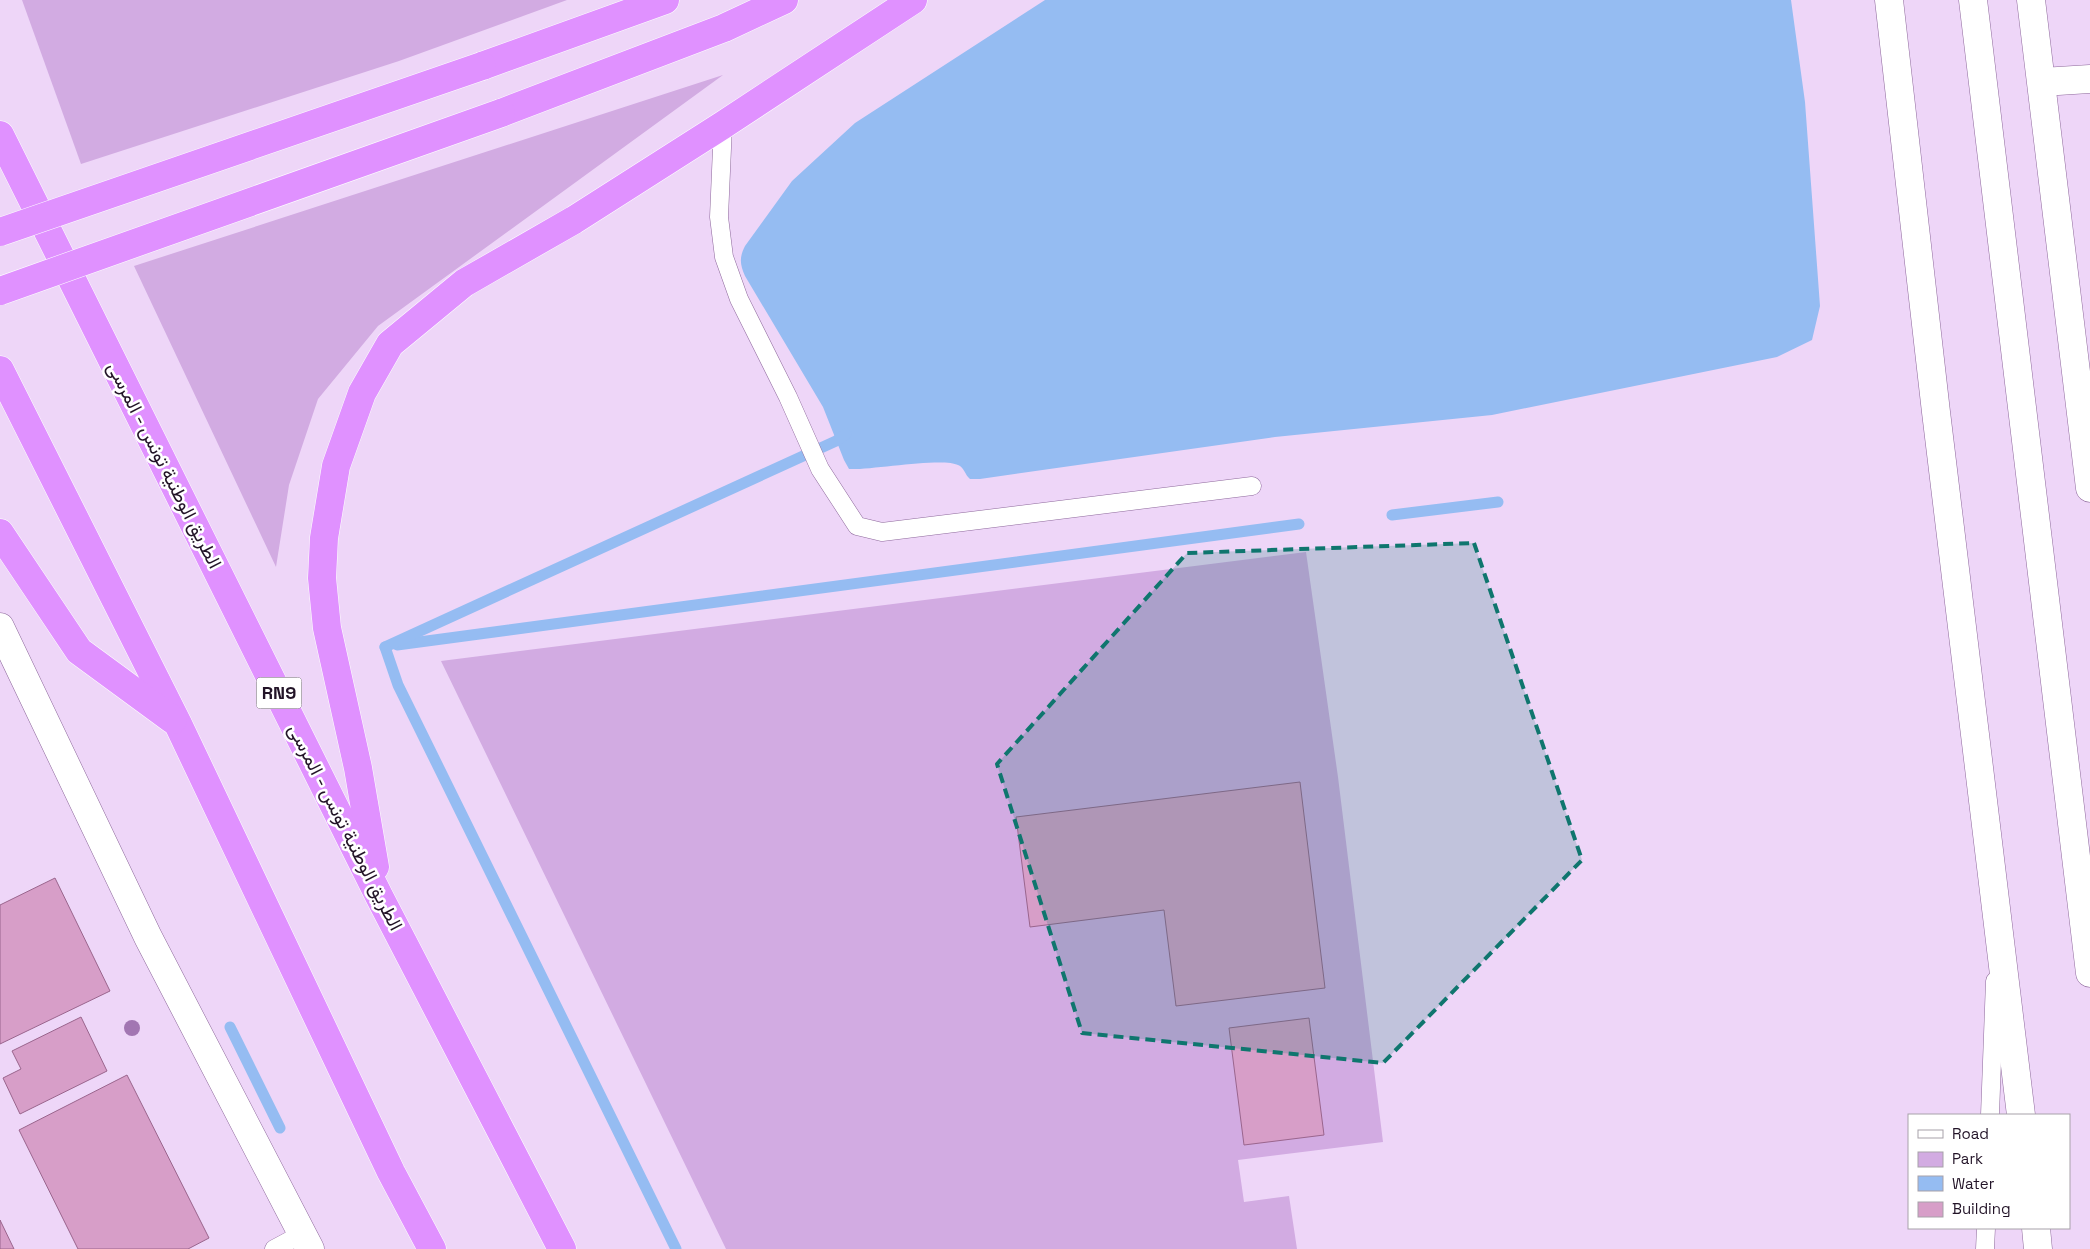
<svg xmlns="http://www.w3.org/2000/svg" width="2090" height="1249" font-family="'Space Grotesk',Vazirmatn,sans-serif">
  <rect width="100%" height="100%" fill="#eed6f8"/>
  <g fill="#d2abe2">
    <path d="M 22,0 L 567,0 L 399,61 L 81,164 Z"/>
    <path d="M 723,75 L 378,326 L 318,399 L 289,485 L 276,567 L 134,266 Z"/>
    <path d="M 1306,552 L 1338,777 L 1383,1142 L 1238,1160 L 1244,1202 L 1289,1196 L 1297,1249 L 726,1249 L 441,661 Z"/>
  </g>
  <path fill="#95bcf2" d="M 1045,0 L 1791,0 L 1805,102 L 1820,306 L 1812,340 L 1777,357 L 1492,415 L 1275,437 L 980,479 L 970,479 C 965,475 964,467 958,465 C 943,457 872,470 849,469 L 844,460 L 823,407 L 745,276 C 740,264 739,258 745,246 L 792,181 L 855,123 Z"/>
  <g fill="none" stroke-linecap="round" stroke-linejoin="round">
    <g stroke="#95bcf2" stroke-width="11">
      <path d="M 1392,515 L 1498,502"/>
      <path d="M 397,645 L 1299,524"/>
      <path d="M 385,647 L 836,441 L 846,434"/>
      <path d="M 385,647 L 398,685 L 676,1249"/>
      <path d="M 230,1027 L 280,1128"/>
    </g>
  </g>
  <g fill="#d79ec8" stroke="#9a658d">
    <path d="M 1300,782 L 1325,988 L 1176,1006 L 1164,910 L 1030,927 L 1016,817 Z"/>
    <path d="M 55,878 L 110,991 L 0,1044 L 0,905 Z"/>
    <path d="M 81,1017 L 107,1071 L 20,1114 L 3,1078 L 21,1069 L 12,1051 Z"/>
    <path d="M 1309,1018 L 1324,1135 L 1244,1145 L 1229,1028 Z"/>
    <path d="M 127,1075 L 209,1238 L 188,1249 L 78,1249 L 19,1130 Z"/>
    <path d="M 0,1220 L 14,1249 L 0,1249 Z"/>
  </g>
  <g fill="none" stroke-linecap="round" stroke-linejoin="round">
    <g stroke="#8e699c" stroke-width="19">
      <g id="lane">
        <path d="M 723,125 L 719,217 L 724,257 L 739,299 L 788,397 L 820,469 L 857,526 L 882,532 L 1252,486"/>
        <path d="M 1990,1115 L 1995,981"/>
        <path d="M 274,1249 L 302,1234"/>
        <path d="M 1985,1249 L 1986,1228"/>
      </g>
    </g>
    <g stroke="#8e699c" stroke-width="29">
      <g id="street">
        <path d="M 2031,0 L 2090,488"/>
        <path d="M 2042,82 L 2090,79"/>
      </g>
    </g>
    <g stroke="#8e699c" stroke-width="29">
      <g id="secondary">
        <path d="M 1889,0 L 1936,412 L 2021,1115"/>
        <path d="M 1973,0 L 2090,973"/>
        <path d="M 0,627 L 148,937 L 310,1249"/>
        <path d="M 2036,1228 L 2038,1249"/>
      </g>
    </g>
    <g stroke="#fff" stroke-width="29">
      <g id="highway">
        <path d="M 482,66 L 665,0"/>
        <path d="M 501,113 L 724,28 L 784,0"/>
        <path d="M 0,135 L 379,896 L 562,1249"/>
        <path d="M 0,370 L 178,724 L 391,1172 L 432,1249"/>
        <path d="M 0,533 L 79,651 L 173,720"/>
        <path d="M 375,867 L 358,768 L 327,628 L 322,578 L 324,538 L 336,466 L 362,393 L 390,344 L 464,283 L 574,220 L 723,125 L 913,0"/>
      </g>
    </g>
    <use href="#lane" stroke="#fff" stroke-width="18"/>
    <use href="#street" stroke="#fff" stroke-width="28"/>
    <use href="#secondary" stroke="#fff" stroke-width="28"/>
    <use href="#highway" stroke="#e091ff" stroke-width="28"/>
    <g stroke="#fff" stroke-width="29" stroke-linecap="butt">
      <g id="highway-bridge">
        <path d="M 0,232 L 482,66"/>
        <path d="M 0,291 L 501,113"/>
      </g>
    </g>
    <use href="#highway-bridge" stroke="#e091ff" stroke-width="28"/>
  </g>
  <circle fill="#a276b2" cx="132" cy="1028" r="8"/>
  <path fill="#0f766e" fill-opacity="0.2" stroke="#0f766e" stroke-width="4" stroke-dasharray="10 6" stroke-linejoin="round" d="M 1474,543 L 1582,860 L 1383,1063 L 1082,1033 L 997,764 L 1187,553 Z"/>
  <g text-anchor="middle" stroke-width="5" stroke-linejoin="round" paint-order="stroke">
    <rect fill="#fff" stroke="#655a68" stroke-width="1" x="256.5" y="677.5" width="45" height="31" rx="4"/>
    <g font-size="18" font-weight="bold" fill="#231428">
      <text x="279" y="699">RN9</text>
    </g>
    <g font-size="19" fill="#231428" stroke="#fff">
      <text transform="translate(165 465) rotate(63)" y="7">الطريق الوطنية تونس - المرسى</text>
      <text transform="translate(346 827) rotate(63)" y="7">الطريق الوطنية تونس - المرسى</text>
    </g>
  </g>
  <rect x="1908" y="1114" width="162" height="115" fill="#ffffff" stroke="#a7a1a9"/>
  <rect x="1918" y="1130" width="25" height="8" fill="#ffffff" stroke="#a7a1a9"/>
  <text x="1952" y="1139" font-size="15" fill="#231428">Road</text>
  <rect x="1918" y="1152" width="25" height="15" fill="#d2abe2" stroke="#a7a1a9"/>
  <text x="1952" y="1164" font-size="15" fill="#231428">Park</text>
  <rect x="1918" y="1176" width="25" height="15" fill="#95bcf2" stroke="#a7a1a9"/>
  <text x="1952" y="1189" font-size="15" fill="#231428">Water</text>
  <rect x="1918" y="1202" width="25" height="15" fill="#d79ec8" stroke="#a7a1a9"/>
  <text x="1952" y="1214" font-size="15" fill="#231428">Building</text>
</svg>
